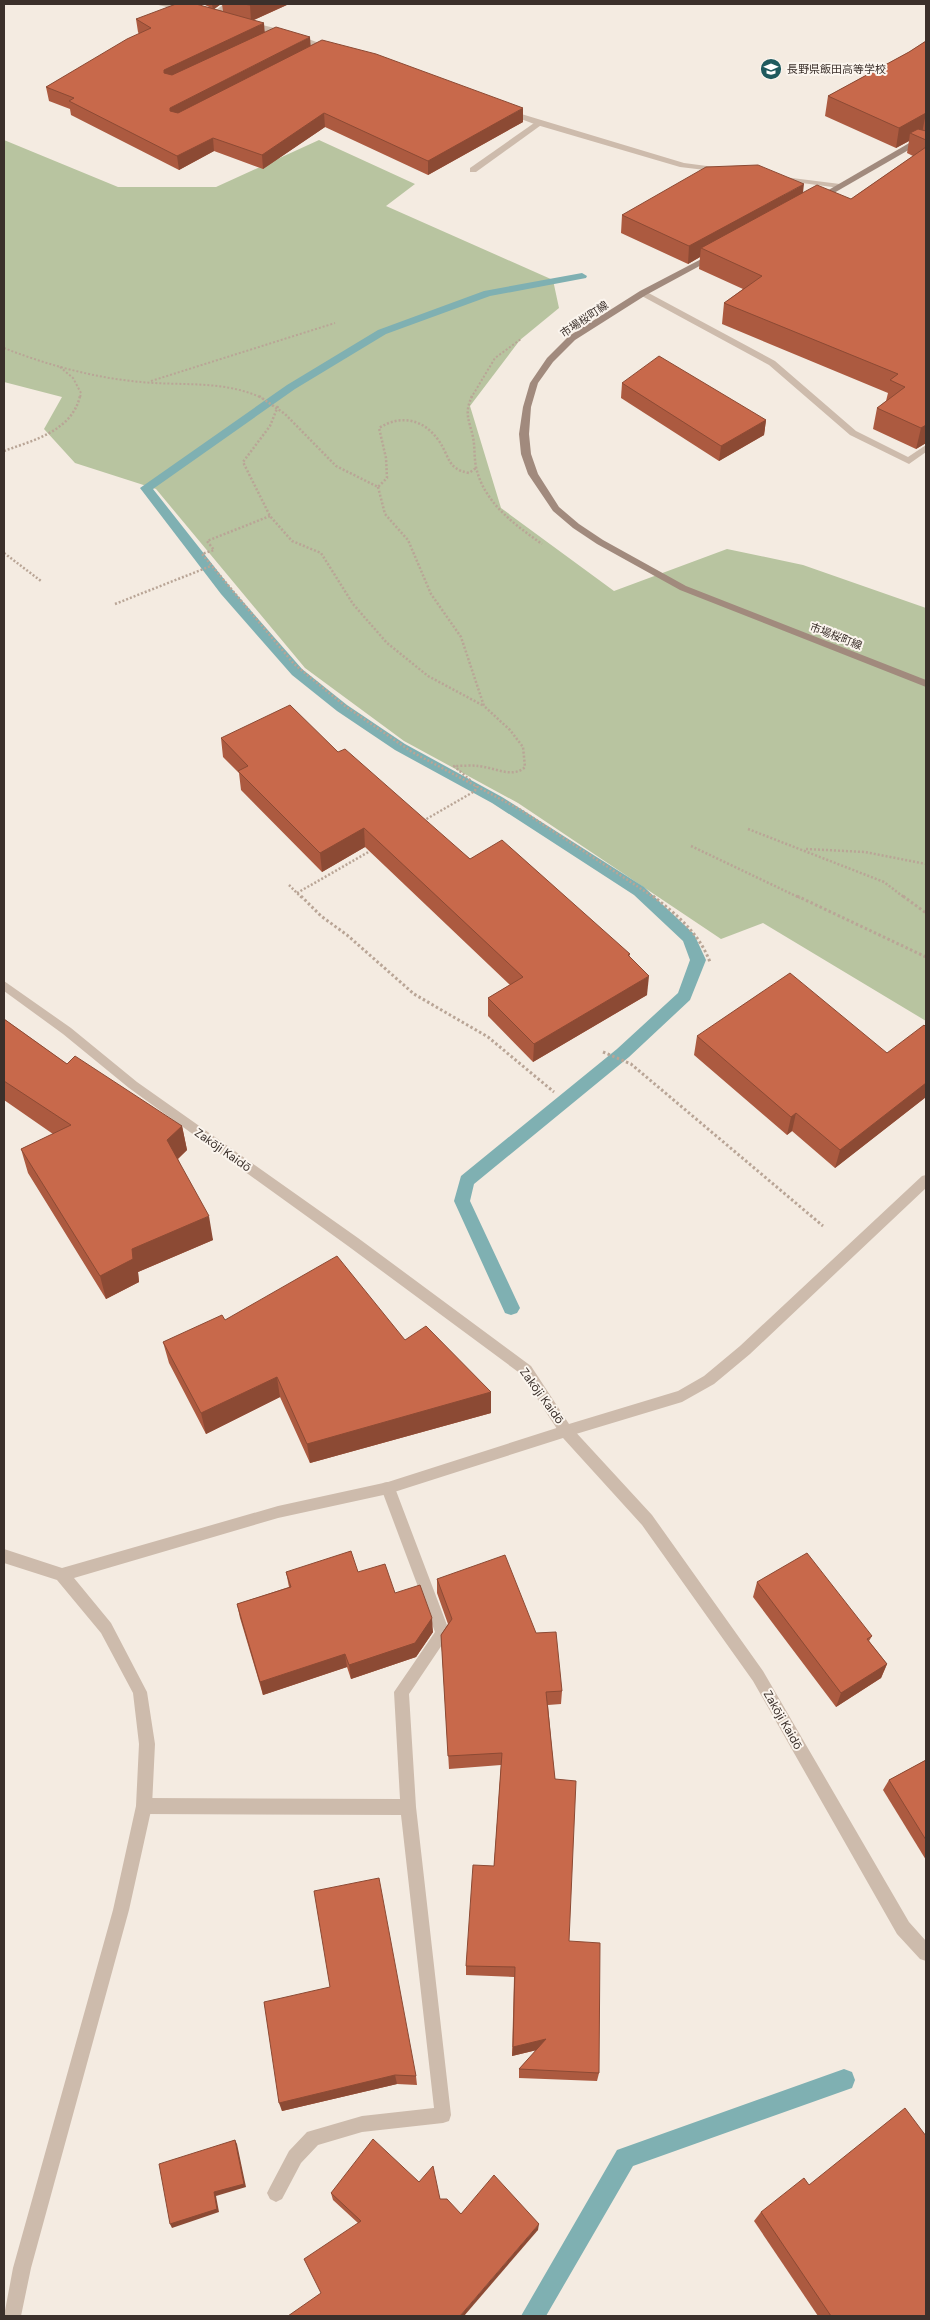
<svg xmlns="http://www.w3.org/2000/svg" width="930" height="2320" font-family="'DM Sans','Noto Sans JP',sans-serif">
  <rect width="100%" height="100%" fill="#f4ebe1"/>
  <path fill="#b8c4a0" d="M 4,140 L 118,187 L 216,187 L 319,140 L 415,184 L 386,206 L 553,280 L 559,308 L 520,340 L 470,406 L 501,508 L 614,591 L 727,549 L 803,565 L 926,608 L 926,1021 L 763,923 L 721,939 L 518,803 L 404,741 L 305,668 L 156,489 L 75,463 L 44,429 L 62,397 L 4,382 Z"/>
  <g fill="none" stroke-linecap="round" stroke-linejoin="round">
    <g fill="#7fb0b2" fill-rule="evenodd">
      <path d="M 582,273 L 587,276 L 586,278 L 490,296 L 386,334 L 295,389 L 153,489 L 231,588 L 302,669 L 347,705 L 405,744 L 502,797 L 644,887 L 694,934 L 706,960 L 690,1000 L 629,1057 L 474,1184 L 470,1201 L 520,1308 L 517,1313 L 511,1315 L 505,1313 L 454,1201 L 461,1176 L 617,1049 L 678,993 L 690,960 L 683,941 L 634,895 L 492,803 L 395,750 L 337,711 L 292,675 L 221,594 L 140,488 L 287,385 L 378,330 L 484,291 Z"/>
      <path d="M 844,2069 L 852,2072 L 855,2080 L 852,2088 L 633,2166 L 546,2316 L 521,2316 L 617,2150 Z"/>
    </g>
    <g stroke="#b9a596" stroke-width="2" stroke-dasharray="2 2" stroke-linecap="butt">
      <path d="M 4,348 C 47,365 95,378 141,382 C 182,386 224,380 262,398"/>
      <path d="M 60,367 L 73,378 L 81,393 L 80,398"/>
      <path d="M 151,381 L 335,323"/>
      <path d="M 471,398 L 495,358 L 521,339"/>
    </g>
    <g stroke="#b9a596" stroke-width="2.5" stroke-dasharray="2 2" stroke-linecap="butt">
      <path d="M 259,396 L 285,414 L 336,466 L 378,487 L 387,478 L 386,458 L 379,428 C 401,414 424,419 439,441 C 450,457 447,469 469,473 L 476,468"/>
      <path d="M 472,396 C 464,414 469,419 473,437 C 475,447 474,457 476,467 C 484,503 514,524 542,544"/>
      <path d="M 278,406 L 270,426 L 243,462 L 270,516 L 292,541 L 321,553 L 353,604 L 387,643 L 428,676 L 484,706"/>
      <path d="M 4,451 C 34,440 72,431 80,396"/>
      <path d="M 378,487 L 385,514 L 408,540 L 431,594 L 461,637 L 484,706 L 510,730 L 523,747 L 525,767 C 513,779 493,767 478,766 C 471,765 462,766 454,766 L 471,781"/>
      <path d="M 270,516 L 207,541 L 214,550 L 202,554 L 294,664 L 345,706 L 412,752 L 521,810 L 655,898"/>
      <path d="M 4,553 L 41,581"/>
      <path d="M 115,604 L 211,566"/>
      <path d="M 423,821 L 475,791 L 476,786"/>
      <path d="M 748,829 L 884,882 L 905,898"/>
      <path d="M 691,846 L 800,898"/>
      <path d="M 806,849 L 865,852 L 926,864"/>
      <path d="M 289,885 L 302,898"/>
      <path d="M 297,893 L 372,850"/>
    </g>
    <g stroke="#b9a596" stroke-width="3" stroke-dasharray="2.5 2.5" stroke-linecap="butt">
      <path d="M 301,896 L 321,916 L 347,935 L 414,994 L 488,1037 L 554,1092"/>
      <path d="M 653,896 C 677,915 699,933 710,962"/>
      <path d="M 797,896 L 926,957"/>
      <path d="M 903,896 L 926,913"/>
      <path d="M 603,1052 L 631,1064 L 823,1226"/>
    </g>
    <g fill="#cdbbac" fill-rule="evenodd">
      <path d="M 224,4 L 232,4 L 218,17 L 212,17 L 212,13 Z"/>
      <path d="M 537,121 L 544,123 L 476,172 L 470,172 L 470,168 Z"/>
      <path d="M 4,981 L 71,1028 L 137,1082 L 358,1238 L 531,1366 L 569,1424 L 678,1391 L 704,1376 L 740,1346 L 922,1176 L 926,1175 L 926,1188 L 750,1354 L 714,1384 L 682,1402 L 566,1437 L 561,1435 L 521,1374 L 348,1246 L 129,1088 L 63,1034 L 4,991 Z"/>
      <path d="M 388,1482 L 393,1483 L 395,1488 L 450,1633 L 409,1694 L 416,1807 L 451,2115 L 449,2121 L 443,2123 L 362,2132 L 318,2145 L 301,2163 L 282,2199 L 276,2202 L 270,2199 L 267,2193 L 270,2187 L 289,2151 L 307,2132 L 362,2116 L 434,2108 L 401,1815 L 144,1814 L 139,1811 L 136,1806 L 139,1801 L 144,1798 L 400,1799 L 394,1692 L 435,1632 L 381,1488 L 383,1483 Z"/>
    </g>
    <g fill="#cdbbac" fill-rule="evenodd">
      <path d="M 154,4 L 167,4 L 188,9 L 184,11 Z"/>
      <path d="M 250,22 L 287,31 L 335,49 L 328,51 L 247,26 L 247,22 Z"/>
      <path d="M 505,109 L 684,163 L 722,168 L 726,170 L 722,172 L 680,167 L 537,125 L 505,113 Z"/>
      <path d="M 776,176 L 840,184 L 844,186 L 840,188 L 779,180 L 775,178 Z"/>
      <path d="M 643,290 L 775,361 L 856,431 L 908,457 L 926,445 L 926,452 L 909,464 L 850,435 L 769,365 L 640,295 L 639,293 Z"/>
      <path d="M 566,1425 L 571,1427 L 652,1515 L 763,1671 L 909,1922 L 926,1941 L 926,1961 L 920,1959 L 897,1934 L 753,1681 L 642,1525 L 563,1438 L 388,1494 L 278,1518 L 74,1578 L 111,1623 L 147,1692 L 155,1744 L 152,1806 L 129,1910 L 31,2268 L 21,2316 L 4,2316 L 13,2268 L 113,1910 L 136,1806 L 139,1744 L 133,1693 L 101,1633 L 57,1580 L 4,1563 L 4,1549 L 62,1568 L 278,1506 L 388,1482 Z"/>
    </g>
    <g fill="#a18a7d" fill-rule="evenodd">
      <path d="M 923,135 L 926,135 L 926,140 L 820,201 L 813,199 Z"/>
      <path d="M 711,254 L 718,256 L 646,295 L 575,340 L 553,362 L 538,383 L 531,407 L 529,434 L 531,454 L 538,474 L 559,507 L 579,524 L 603,540 L 686,586 L 926,680 L 926,687 L 680,590 L 597,544 L 573,528 L 553,511 L 528,474 L 521,454 L 519,434 L 523,407 L 530,383 L 547,358 L 569,336 L 640,291 Z"/>
    </g>
  </g>
  <g fill="#ac5a40">
    <path d="M 203,4 L 221,4 L 214,9 L 223,11 L 222,4 L 289,4 L 254,20 L 265,32 L 311,46 L 523,122 L 428,175 L 325,127 L 263,169 L 214,151 L 179,170 L 71,115 L 70,109 L 49,101 L 46,87 L 139,34 L 138,32 L 136,19 L 209,7 Z"/>
    <path d="M 926,41 L 926,443 L 916,449 L 873,429 L 877,408 L 886,401 L 888,393 L 722,324 L 724,303 L 743,289 L 699,269 L 700,257 L 688,264 L 621,233 L 622,215 L 803,193 L 851,199 L 913,156 L 907,153 L 909,141 L 896,148 L 825,116 L 828,96 L 909,52 Z"/>
    <path d="M 622,383 L 766,420 L 764,435 L 719,461 L 621,398 Z"/>
    <path d="M 221,738 L 338,752 L 470,859 L 630,954 L 629,957 L 647,995 L 533,1062 L 488,1016 L 488,998 L 510,985 L 365,847 L 322,872 L 241,790 L 239,773 L 223,757 Z"/>
    <path d="M 4,1019 L 67,1064 L 182,1126 L 187,1150 L 178,1159 L 213,1240 L 138,1272 L 139,1282 L 106,1299 L 28,1173 L 21,1149 L 53,1134 L 4,1100 Z"/>
    <path d="M 926,1027 L 926,1097 L 835,1168 L 792,1131 L 787,1135 L 694,1055 L 697,1036 L 887,1053 Z"/>
    <path d="M 225,1320 L 405,1340 L 491,1392 L 491,1413 L 310,1463 L 280,1397 L 206,1434 L 169,1363 L 163,1342 Z"/>
    <path d="M 286,1572 L 358,1572 L 395,1593 L 433,1632 L 416,1657 L 351,1679 L 347,1667 L 263,1695 L 240,1618 L 237,1604 L 289,1587 Z"/>
    <path d="M 437,1579 L 536,1633 L 562,1691 L 561,1704 L 548,1705 L 569,1941 L 599,2073 L 597,2081 L 519,2078 L 519,2069 L 537,2050 L 512,2056 L 514,1977 L 466,1975 L 466,1966 L 494,1866 L 501,1765 L 449,1769 L 441,1635 L 448,1624 L 437,1593 Z"/>
    <path d="M 757,1582 L 872,1636 L 869,1641 L 887,1664 L 881,1678 L 836,1707 L 753,1597 Z"/>
    <path d="M 926,1760 L 926,1860 L 883,1790 L 889,1780 Z"/>
    <path d="M 264,2002 L 416,2076 L 417,2085 L 397,2084 L 282,2111 Z"/>
    <path d="M 419,2182 L 440,2199 L 461,2214 L 538,2230 L 321,2293 L 358,2223 L 333,2200 L 331,2193 Z"/>
    <path d="M 809,2185 L 926,2316 L 818,2316 L 754,2221 L 761,2212 Z"/>
  </g>
  <g fill="#8c4a34">
    <path d="M 212,4 L 221,4 L 213,10 Z"/>
    <path d="M 253,4 L 289,4 L 251,21 L 250,5 Z"/>
    <path d="M 264,23 L 265,36 L 165,83 L 164,70 Z"/>
    <path d="M 310,37 L 311,50 L 171,121 L 170,108 Z"/>
    <path d="M 523,108 L 523,122 L 428,175 L 428,161 Z"/>
    <path d="M 324,113 L 325,127 L 263,169 L 262,155 Z"/>
    <path d="M 926,113 L 922,133 L 910,133 L 909,141 L 896,148 L 899,128 Z"/>
    <path d="M 213,138 L 214,151 L 179,170 L 177,156 Z"/>
    <path d="M 804,184 L 802,201 L 701,248 L 700,257 L 688,264 L 689,246 Z"/>
    <path d="M 766,420 L 764,435 L 719,461 L 721,446 Z"/>
    <path d="M 926,425 L 926,443 L 916,449 L 921,428 Z"/>
    <path d="M 364,828 L 365,847 L 322,872 L 320,853 Z"/>
    <path d="M 649,976 L 647,995 L 533,1062 L 534,1044 Z"/>
    <path d="M 926,1083 L 926,1097 L 835,1168 L 840,1150 Z"/>
    <path d="M 796,1113 L 792,1131 L 787,1135 L 791,1117 Z"/>
    <path d="M 182,1126 L 187,1150 L 172,1164 L 167,1140 Z"/>
    <path d="M 209,1216 L 213,1240 L 138,1272 L 139,1282 L 106,1299 L 100,1276 L 132,1249 Z"/>
    <path d="M 277,1377 L 280,1397 L 206,1434 L 201,1413 Z"/>
    <path d="M 491,1392 L 491,1413 L 310,1463 L 307,1444 Z"/>
    <path d="M 432,1618 L 433,1632 L 416,1657 L 351,1679 L 349,1665 Z"/>
    <path d="M 345,1654 L 347,1667 L 263,1695 L 260,1682 Z"/>
    <path d="M 887,1664 L 881,1678 L 836,1707 L 841,1693 Z"/>
    <path d="M 546,2039 L 545,2048 L 512,2056 L 513,2047 Z"/>
    <path d="M 395,2075 L 397,2084 L 282,2111 L 279,2103 Z"/>
    <path d="M 235,2140 L 237,2144 L 246,2187 L 216,2196 L 219,2212 L 172,2228 L 170,2224 L 214,2192 Z"/>
    <path d="M 539,2224 L 538,2230 L 464,2316 L 460,2316 Z"/>
  </g>
  <g fill="#c8694b" stroke="#8c4a34">
    <path d="M 176,4 L 196,4 L 264,23 L 164,70 L 164,73 L 172,75 L 276,27 L 310,37 L 170,108 L 170,111 L 178,113 L 322,40 L 376,54 L 523,108 L 428,161 L 324,113 L 262,155 L 213,138 L 177,156 L 69,101 L 74,98 L 46,87 L 127,39 L 151,28 L 136,19 Z"/>
    <path d="M 243,4 L 253,4 L 250,5 Z"/>
    <path d="M 926,41 L 926,113 L 899,128 L 828,96 L 909,52 Z"/>
    <path d="M 918,129 L 926,131 L 926,140 L 910,133 Z"/>
    <path d="M 926,147 L 926,425 L 921,428 L 877,408 L 905,387 L 890,380 L 898,374 L 724,303 L 762,276 L 701,248 L 817,185 L 851,199 Z"/>
    <path d="M 758,165 L 804,184 L 689,246 L 622,215 L 706,167 Z"/>
    <path d="M 659,356 L 766,420 L 721,446 L 622,383 Z"/>
    <path d="M 290,705 L 338,752 L 345,749 L 470,859 L 502,840 L 630,954 L 628,955 L 649,976 L 534,1044 L 488,998 L 523,977 L 364,828 L 320,853 L 238,771 L 248,766 L 221,738 Z"/>
    <path d="M 790,973 L 887,1053 L 924,1025 L 926,1027 L 926,1083 L 840,1150 L 796,1113 L 791,1117 L 697,1036 Z"/>
    <path d="M 4,1019 L 67,1064 L 75,1056 L 182,1126 L 167,1140 L 209,1216 L 132,1249 L 133,1259 L 100,1276 L 21,1149 L 71,1125 L 4,1081 Z"/>
    <path d="M 337,1256 L 405,1340 L 426,1326 L 491,1392 L 307,1444 L 277,1377 L 201,1413 L 163,1342 L 222,1315 L 225,1320 Z"/>
    <path d="M 351,1551 L 358,1572 L 385,1564 L 395,1593 L 420,1585 L 432,1618 L 415,1643 L 349,1665 L 345,1654 L 260,1682 L 237,1604 L 291,1587 L 286,1572 Z"/>
    <path d="M 807,1553 L 872,1636 L 867,1639 L 887,1664 L 841,1693 L 757,1582 Z"/>
    <path d="M 505,1555 L 536,1633 L 556,1632 L 562,1691 L 546,1692 L 555,1779 L 576,1781 L 569,1941 L 600,1943 L 599,2073 L 519,2069 L 546,2039 L 513,2047 L 515,1967 L 466,1966 L 473,1865 L 494,1866 L 502,1753 L 448,1756 L 441,1635 L 452,1619 L 437,1579 Z"/>
    <path d="M 926,1760 L 926,1840 L 889,1780 Z"/>
    <path d="M 379,1878 L 416,2076 L 395,2075 L 279,2103 L 264,2002 L 330,1987 L 314,1891 Z"/>
    <path d="M 905,2108 L 926,2136 L 926,2316 L 831,2316 L 761,2212 L 804,2178 L 809,2185 Z"/>
    <path d="M 373,2139 L 419,2182 L 433,2166 L 440,2199 L 447,2199 L 461,2214 L 494,2175 L 539,2224 L 460,2316 L 288,2316 L 321,2293 L 304,2259 L 361,2221 L 331,2193 Z"/>
    <path d="M 235,2140 L 244,2184 L 214,2192 L 217,2209 L 170,2224 L 159,2164 Z"/>
  </g>
  <defs>
    <g id="school-disc" transform="scale(1.125)"><circle r="9.5" fill="#1f5a5e" stroke="#fbf5ee"/><path d="M0-5L7-2L0 1L-7-2ZM-4 1L0 2.5L4 1V4Q0 6-4 4Z" fill="#fff"/></g>
  </defs>
  <g fill-rule="evenodd">
    <use href="#school-disc" x="771" y="69"/>
  </g>
  <g text-anchor="middle" stroke-width="4" stroke-linejoin="round" paint-order="stroke">
    <g font-size="11" fill="#3b302b" stroke="#fbf5ee" text-anchor="start">
      <text x="787" y="73">長野県飯田高等学校</text>
    </g>
    <g font-size="11" fill="#3b302b" stroke="#fbf5ee">
      <text transform="translate(584 319) rotate(-34)" y="4">市場桜町線</text>
      <text transform="translate(836 636) rotate(21)" y="4">市場桜町線</text>
    </g>
    <g font-size="12" fill="#3b302b" stroke="#fbf5ee">
      <text transform="translate(223 1150) rotate(35)" y="4">Zakōji Kaidō</text>
      <text transform="translate(542 1396) rotate(54)" y="4">Zakōji Kaidō</text>
      <text transform="translate(783 1720) rotate(60)" y="4">Zakōji Kaidō</text>
    </g>
  </g>
  <rect width="930" height="2320" fill="none" stroke="#3b302b" stroke-width="10"/>
</svg>
